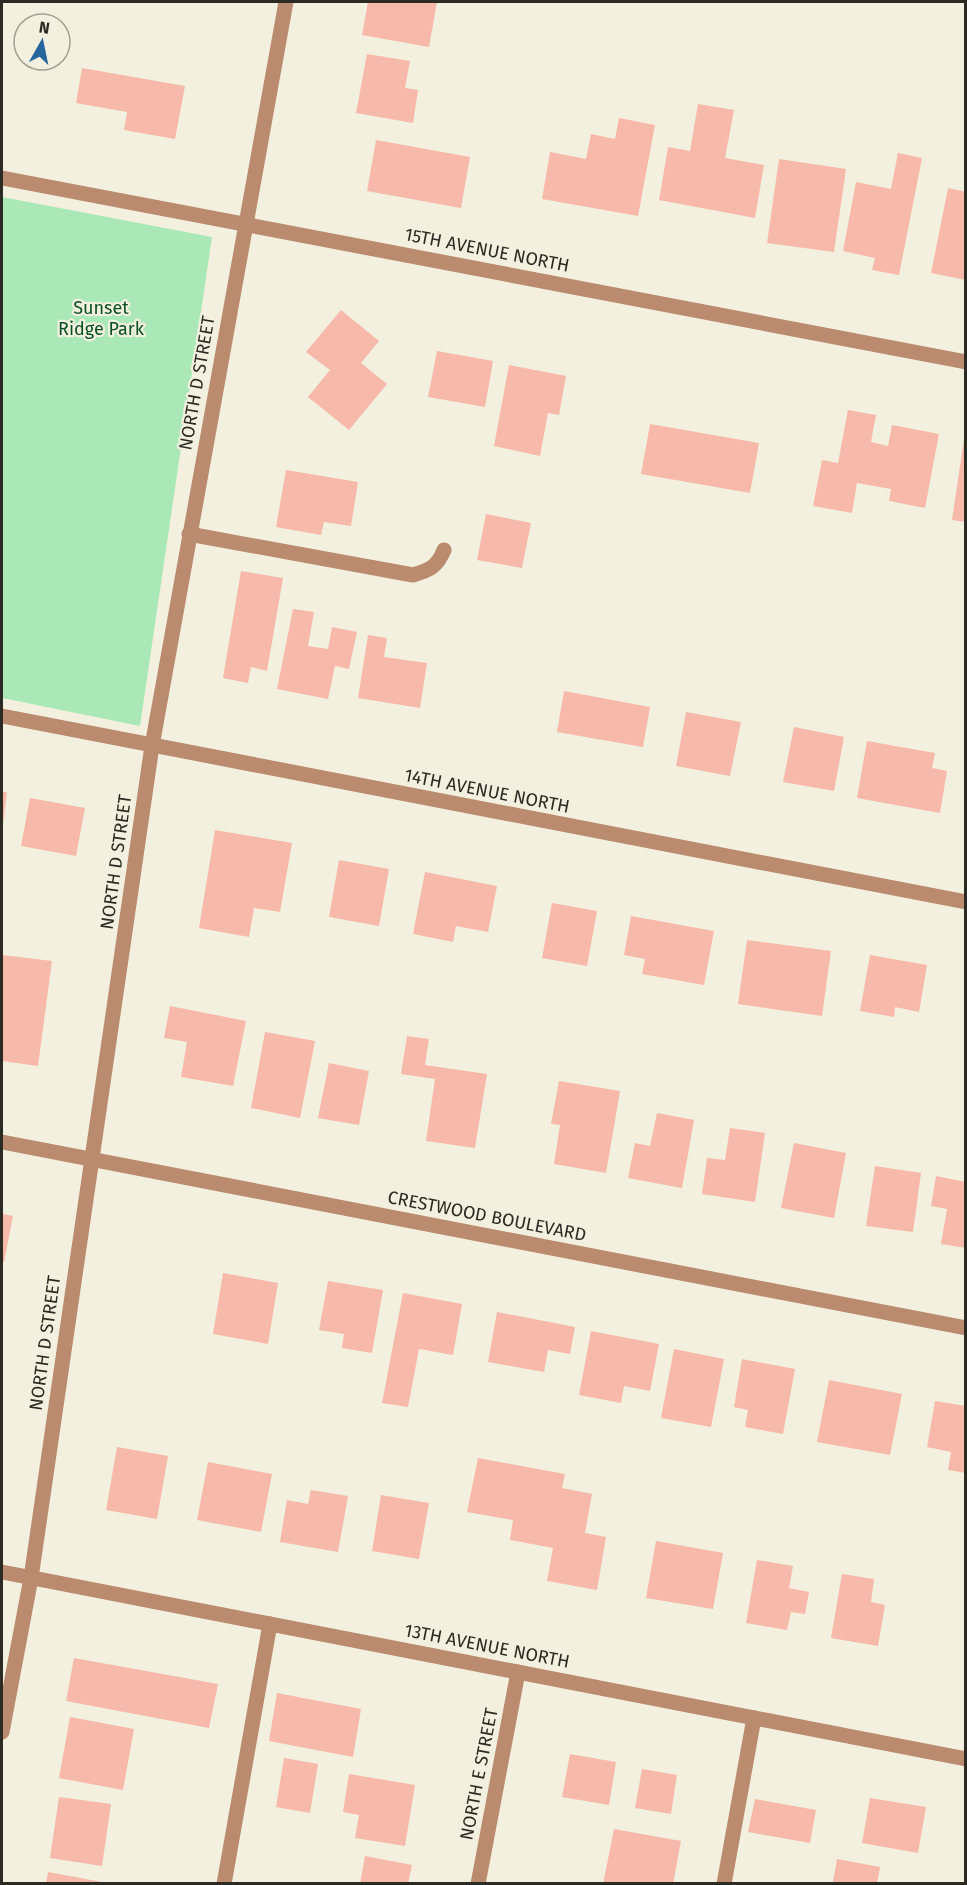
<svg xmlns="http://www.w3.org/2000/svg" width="967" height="1885" font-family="'Fira Sans',sans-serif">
  <rect width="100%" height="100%" fill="#f3f0df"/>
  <path fill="#aae9b7" d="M 2,197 L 212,237 L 140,726 L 2,698 Z"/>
  <g fill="#f7b9a9">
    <path d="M 368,2 L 437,2 L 429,47 L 362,35 Z"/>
    <path d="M 367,54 L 410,61 L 405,88 L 418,90 L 413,123 L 356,113 Z"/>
    <path d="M 82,68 L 185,86 L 175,139 L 124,130 L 127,112 L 76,103 Z"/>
    <path d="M 698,104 L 734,110 L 725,158 L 764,165 L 755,218 L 659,200 L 668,147 L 690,151 Z"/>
    <path d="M 619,118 L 655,125 L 638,216 L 542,199 L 550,152 L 586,159 L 591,134 L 615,139 Z"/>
    <path d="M 376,140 L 470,157 L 461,208 L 367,191 Z"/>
    <path d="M 898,153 L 922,158 L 899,275 L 872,270 L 875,258 L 843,251 L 856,182 L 891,189 Z"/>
    <path d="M 779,159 L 846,169 L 834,252 L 767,243 Z"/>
    <path d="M 948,188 L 966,192 L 966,280 L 931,273 Z"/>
    <path d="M 341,310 L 379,341 L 361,363 L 387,384 L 349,430 L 308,397 L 330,370 L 306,352 Z"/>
    <path d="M 437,351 L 493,361 L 485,407 L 428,397 Z"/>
    <path d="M 509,365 L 566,376 L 559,415 L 548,413 L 540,456 L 494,446 Z"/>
    <path d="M 848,410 L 876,415 L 871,442 L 888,446 L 892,425 L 939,434 L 925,508 L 889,501 L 891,489 L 857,483 L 852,513 L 813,506 L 822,460 L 838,463 Z"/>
    <path d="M 650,424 L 759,443 L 750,493 L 641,474 Z"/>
    <path d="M 964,439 L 966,440 L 966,522 L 952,520 Z"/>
    <path d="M 286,470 L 358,482 L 351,526 L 324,522 L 321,535 L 276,527 Z"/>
    <path d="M 486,514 L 531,523 L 522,568 L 477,560 Z"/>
    <path d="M 241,571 L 283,578 L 267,671 L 251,667 L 248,683 L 223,678 Z"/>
    <path d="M 293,609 L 314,612 L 308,646 L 328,649 L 332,627 L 357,632 L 349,669 L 335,666 L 328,699 L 277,689 Z"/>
    <path d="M 368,635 L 387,638 L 384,657 L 427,663 L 420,708 L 358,698 Z"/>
    <path d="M 564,691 L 650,707 L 643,747 L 557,732 Z"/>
    <path d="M 686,712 L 741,722 L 730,776 L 676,766 Z"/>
    <path d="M 794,727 L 844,737 L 834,791 L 783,782 Z"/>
    <path d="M 867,741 L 935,753 L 932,768 L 947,771 L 940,813 L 857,798 Z"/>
    <path d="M 2,792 L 7,792 L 3,824 L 2,824 Z"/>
    <path d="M 30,798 L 85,808 L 76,856 L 21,846 Z"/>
    <path d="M 215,830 L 292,843 L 280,912 L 254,908 L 249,937 L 199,928 Z"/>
    <path d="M 339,860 L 389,869 L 379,926 L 329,917 Z"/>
    <path d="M 425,872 L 497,886 L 488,932 L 456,926 L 453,942 L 413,934 Z"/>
    <path d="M 552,903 L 597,911 L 587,966 L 542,958 Z"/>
    <path d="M 631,916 L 714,931 L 704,985 L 642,974 L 645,959 L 624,955 Z"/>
    <path d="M 747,940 L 831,951 L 822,1016 L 738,1004 Z"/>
    <path d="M 2,955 L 52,961 L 38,1066 L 2,1061 Z"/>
    <path d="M 870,955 L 927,965 L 919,1012 L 895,1007 L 894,1017 L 860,1011 Z"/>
    <path d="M 170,1006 L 246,1021 L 233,1086 L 181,1077 L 187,1042 L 164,1038 Z"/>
    <path d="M 265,1032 L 315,1041 L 300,1118 L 251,1108 Z"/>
    <path d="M 407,1036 L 429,1039 L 425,1065 L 487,1074 L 475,1148 L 426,1141 L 435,1079 L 401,1074 Z"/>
    <path d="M 329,1063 L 369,1071 L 359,1125 L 318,1118 Z"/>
    <path d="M 559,1081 L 620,1091 L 606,1173 L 554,1164 L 560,1125 L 551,1124 Z"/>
    <path d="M 657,1113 L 694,1120 L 682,1188 L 628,1178 L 635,1143 L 650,1146 Z"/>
    <path d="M 730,1128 L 765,1133 L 755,1202 L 702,1194 L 707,1158 L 725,1160 Z"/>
    <path d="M 794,1143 L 846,1153 L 834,1218 L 781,1208 Z"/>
    <path d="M 875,1166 L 921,1173 L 913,1232 L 866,1226 Z"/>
    <path d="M 936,1176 L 966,1182 L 966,1248 L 941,1244 L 947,1209 L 931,1206 Z"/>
    <path d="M 2,1214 L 13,1216 L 4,1262 L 2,1262 Z"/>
    <path d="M 223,1273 L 278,1283 L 268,1344 L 213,1334 Z"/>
    <path d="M 328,1281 L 383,1290 L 372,1353 L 342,1348 L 344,1334 L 319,1330 Z"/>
    <path d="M 403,1293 L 462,1304 L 453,1355 L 419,1349 L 408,1407 L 382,1403 Z"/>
    <path d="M 497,1312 L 575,1327 L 570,1354 L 548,1350 L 544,1372 L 488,1362 Z"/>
    <path d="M 591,1331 L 659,1344 L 650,1391 L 624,1386 L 621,1403 L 579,1395 Z"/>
    <path d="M 674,1349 L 724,1359 L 711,1427 L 661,1418 Z"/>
    <path d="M 742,1359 L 795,1369 L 783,1434 L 745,1427 L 748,1410 L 734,1407 Z"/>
    <path d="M 829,1380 L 902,1394 L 890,1455 L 817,1442 Z"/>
    <path d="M 935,1401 L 966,1406 L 966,1473 L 948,1470 L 951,1452 L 927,1447 Z"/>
    <path d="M 117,1447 L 168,1456 L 157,1519 L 106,1510 Z"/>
    <path d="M 478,1458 L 565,1474 L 562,1488 L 592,1494 L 585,1533 L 606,1537 L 597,1590 L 547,1581 L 553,1548 L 510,1540 L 513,1520 L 467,1512 Z"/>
    <path d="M 208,1462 L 272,1474 L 261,1532 L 197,1520 Z"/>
    <path d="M 311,1490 L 348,1496 L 338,1552 L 280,1542 L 287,1500 L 308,1504 Z"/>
    <path d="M 381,1495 L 429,1503 L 419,1559 L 372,1551 Z"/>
    <path d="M 656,1541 L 723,1553 L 713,1609 L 646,1598 Z"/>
    <path d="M 757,1560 L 793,1566 L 789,1588 L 809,1592 L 805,1614 L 791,1612 L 787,1630 L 746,1623 Z"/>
    <path d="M 842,1574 L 874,1579 L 871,1602 L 885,1605 L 878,1646 L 831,1638 Z"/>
    <path d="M 74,1658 L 218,1684 L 209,1728 L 66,1701 Z"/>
    <path d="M 277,1693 L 361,1709 L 353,1757 L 269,1741 Z"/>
    <path d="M 70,1717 L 134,1729 L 123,1790 L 59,1778 Z"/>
    <path d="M 570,1754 L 616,1762 L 609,1805 L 562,1797 Z"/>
    <path d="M 284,1758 L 318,1764 L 310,1813 L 276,1807 Z"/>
    <path d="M 642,1769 L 677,1775 L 671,1814 L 635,1808 Z"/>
    <path d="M 349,1774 L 415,1785 L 405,1846 L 355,1838 L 359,1815 L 343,1812 Z"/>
    <path d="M 59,1797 L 111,1804 L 102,1866 L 50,1858 Z"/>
    <path d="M 870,1798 L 926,1807 L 918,1853 L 862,1843 Z"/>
    <path d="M 755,1799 L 816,1810 L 810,1843 L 748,1832 Z"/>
    <path d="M 614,1829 L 681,1841 L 673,1884 L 603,1884 Z"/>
    <path d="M 365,1856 L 412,1865 L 408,1884 L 360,1884 Z"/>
    <path d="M 837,1859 L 880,1867 L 877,1884 L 833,1882 Z"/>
    <path d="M 48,1872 L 102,1882 L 102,1884 L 46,1884 Z"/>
  </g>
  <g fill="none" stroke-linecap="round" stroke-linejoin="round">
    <g stroke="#ba8b6f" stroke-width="15">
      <path d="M 189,534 L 413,575 C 430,570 437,567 444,550"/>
      <path d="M 224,1884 L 270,1624"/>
      <path d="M 724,1884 L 754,1718"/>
    </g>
    <g stroke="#ba8b6f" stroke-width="15">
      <path d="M 2,178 L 966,362"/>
      <path d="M 2,716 L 966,902"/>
      <path d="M 2,1142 L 966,1328"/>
      <path d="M 2,1572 L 966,1759"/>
      <path d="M 2,1732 L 31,1578 L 152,746 L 286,2"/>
      <path d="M 478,1884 L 518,1672"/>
    </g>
  </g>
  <g text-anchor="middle" stroke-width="4.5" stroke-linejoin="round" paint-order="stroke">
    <g font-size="18" fill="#2b2a23" stroke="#f3f0df">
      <text transform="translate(487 250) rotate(11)" y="6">15TH AVENUE NORTH</text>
      <text transform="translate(197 383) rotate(-80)" y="6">NORTH D STREET</text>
      <text transform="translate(487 791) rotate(11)" y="6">14TH AVENUE NORTH</text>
      <text transform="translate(116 862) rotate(-82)" y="6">NORTH D STREET</text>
      <text transform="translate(487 1216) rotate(11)" y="6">CRESTWOOD BOULEVARD</text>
      <text transform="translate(45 1343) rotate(-82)" y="6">NORTH D STREET</text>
      <text transform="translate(487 1646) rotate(11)" y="6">13TH AVENUE NORTH</text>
      <text transform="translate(479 1774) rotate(-79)" y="6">NORTH E STREET</text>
    </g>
    <g font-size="18" fill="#065125" stroke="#f3f0df">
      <text x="101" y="314">Sunset<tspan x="101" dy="21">Ridge Park</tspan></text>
    </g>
  </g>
  <rect width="967" height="1885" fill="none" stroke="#2b2a23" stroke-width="6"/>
  <g transform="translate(42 42) rotate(9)"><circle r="28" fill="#f3f0df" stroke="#a3a194" stroke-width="1.5"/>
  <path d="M0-4.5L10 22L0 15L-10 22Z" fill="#26689d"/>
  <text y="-9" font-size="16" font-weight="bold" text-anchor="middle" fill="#2b2a23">N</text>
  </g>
</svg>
